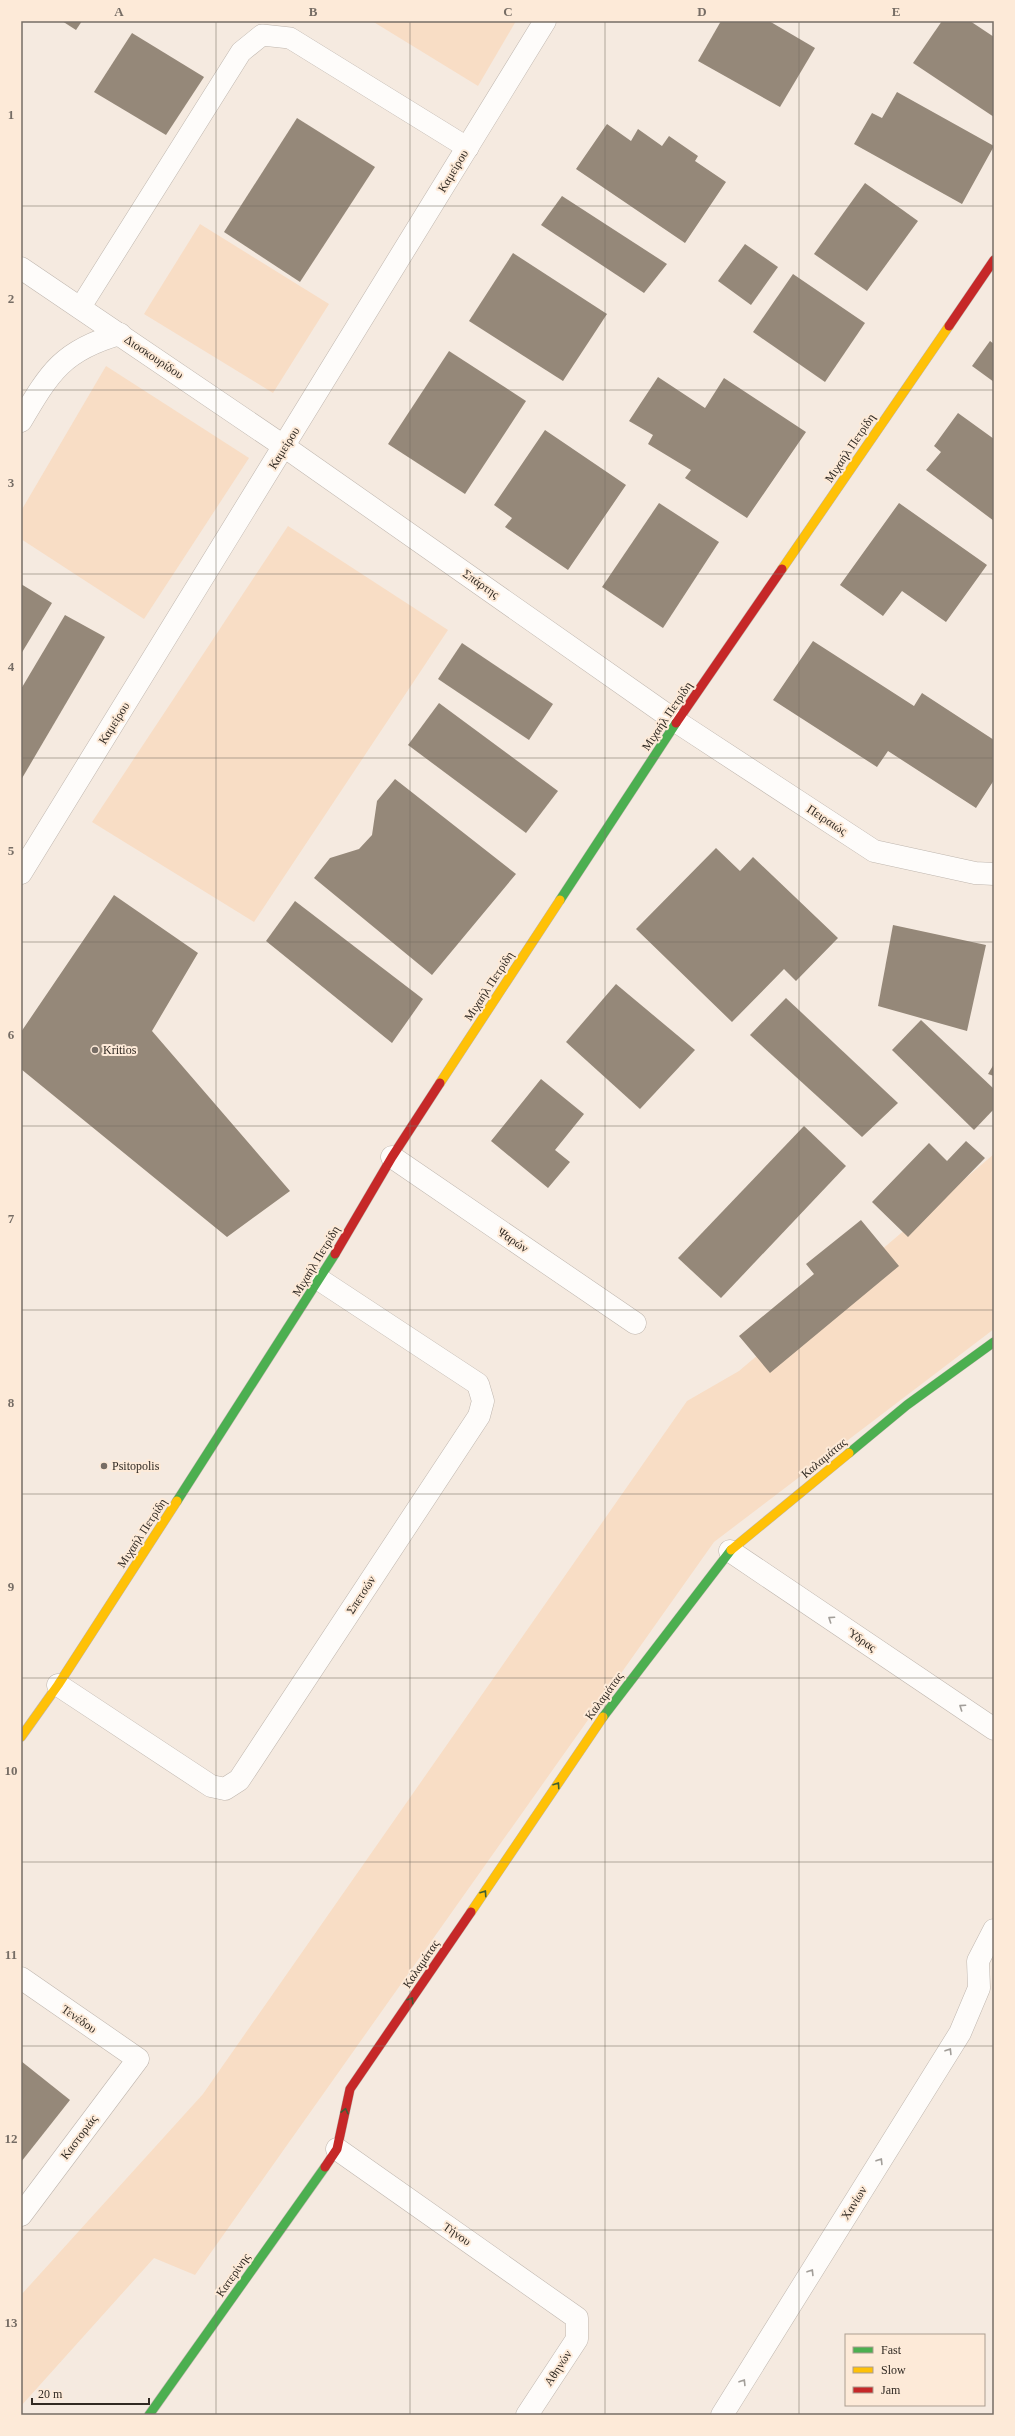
<svg xmlns="http://www.w3.org/2000/svg" width="1015" height="2436" font-family="Georgia,serif">
  <rect width="100%" height="100%" fill="#f5eae0"/>
  <g fill="#f8ddc5">
    <path d="M 372,21 L 516,21 L 478,86 Z"/>
    <path d="M 200,224 L 329,304 L 273,393 L 144,314 Z"/>
    <path d="M 106,366 L 249,458 L 144,619 L 21,539 L 21,511 Z"/>
    <path d="M 288,526 L 448,630 L 254,922 L 92,822 Z"/>
    <path d="M 994,1154 L 994,1329 L 714,1542 L 195,2275 L 154,2258 L 21,2406 L 21,2295 L 203,2094 L 687,1401 L 739,1371 Z"/>
  </g>
  <g fill="#958879">
    <path d="M 62,21 L 82,21 L 76,30 Z"/>
    <path d="M 721,21 L 769,21 L 815,48 L 780,107 L 698,61 Z"/>
    <path d="M 942,21 L 970,21 L 994,37 L 994,117 L 913,63 Z"/>
    <path d="M 132,33 L 204,77 L 166,135 L 94,92 Z"/>
    <path d="M 897,92 L 994,146 L 962,204 L 854,144 L 872,113 L 882,118 Z"/>
    <path d="M 297,118 L 375,167 L 300,282 L 224,232 Z"/>
    <path d="M 607,124 L 631,141 L 638,129 L 662,146 L 669,136 L 698,156 L 695,161 L 726,182 L 685,243 L 576,169 Z"/>
    <path d="M 865,183 L 918,221 L 867,291 L 814,254 Z"/>
    <path d="M 562,196 L 667,264 L 644,293 L 541,225 Z"/>
    <path d="M 745,244 L 778,267 L 751,305 L 718,281 Z"/>
    <path d="M 513,253 L 607,314 L 563,381 L 469,321 Z"/>
    <path d="M 793,274 L 865,323 L 825,382 L 753,332 Z"/>
    <path d="M 990,341 L 994,344 L 994,382 L 972,366 Z"/>
    <path d="M 449,351 L 526,401 L 465,494 L 388,444 Z"/>
    <path d="M 658,377 L 705,408 L 724,378 L 806,432 L 747,518 L 685,478 L 691,470 L 648,444 L 653,435 L 629,421 Z"/>
    <path d="M 958,413 L 994,439 L 994,521 L 926,470 L 941,452 L 934,446 Z"/>
    <path d="M 545,430 L 626,485 L 568,570 L 505,527 L 512,518 L 494,505 Z"/>
    <path d="M 659,503 L 719,542 L 663,628 L 602,587 Z"/>
    <path d="M 899,503 L 987,565 L 946,622 L 902,591 L 883,616 L 840,585 Z"/>
    <path d="M 21,584 L 52,603 L 21,654 Z"/>
    <path d="M 65,615 L 105,637 L 21,780 L 21,689 Z"/>
    <path d="M 813,641 L 914,706 L 922,693 L 994,740 L 994,780 L 976,808 L 888,751 L 877,767 L 773,700 Z"/>
    <path d="M 462,643 L 553,704 L 529,740 L 438,679 Z"/>
    <path d="M 439,703 L 558,791 L 526,833 L 408,745 Z"/>
    <path d="M 395,779 L 516,874 L 432,975 L 314,878 L 330,858 L 359,849 L 372,835 L 377,801 Z"/>
    <path d="M 716,848 L 740,871 L 753,857 L 838,938 L 796,981 L 784,969 L 732,1022 L 636,929 Z"/>
    <path d="M 114,895 L 198,953 L 152,1031 L 290,1191 L 227,1237 L 21,1069 L 21,1032 Z"/>
    <path d="M 295,901 L 423,999 L 392,1043 L 266,941 Z"/>
    <path d="M 893,925 L 986,945 L 967,1031 L 878,1006 Z"/>
    <path d="M 616,984 L 695,1050 L 640,1109 L 566,1042 Z"/>
    <path d="M 786,998 L 898,1103 L 862,1137 L 750,1035 Z"/>
    <path d="M 921,1020 L 994,1089 L 994,1109 L 974,1130 L 892,1050 Z"/>
    <path d="M 994,1064 L 994,1076 L 988,1074 Z"/>
    <path d="M 541,1079 L 584,1114 L 555,1150 L 570,1162 L 548,1188 L 491,1141 Z"/>
    <path d="M 804,1126 L 846,1166 L 721,1298 L 678,1258 Z"/>
    <path d="M 966,1141 L 985,1158 L 908,1237 L 872,1202 L 929,1143 L 947,1161 Z"/>
    <path d="M 861,1220 L 899,1266 L 770,1373 L 739,1336 L 814,1274 L 806,1264 Z"/>
    <path d="M 21,2061 L 70,2100 L 21,2162 Z"/>
  </g>
  <g fill="none" stroke-linecap="round" stroke-linejoin="round">
    <g stroke="#bfb6ae" stroke-width="22">
      <path id="lane" d="M 80,308 L 241,52 L 262,35 L 290,38 L 468,148"/>
    </g>
    <g stroke="#bfb6ae" stroke-width="23">
      <g id="street">
        <path d="M 21,268 L 285,447 L 677,722 L 874,851 L 975,873 L 994,874"/>
        <path d="M 21,421 C 50,372 63,350 120,334"/>
        <path d="M 21,873 L 545,21"/>
        <path d="M 392,1157 L 635,1323"/>
        <path d="M 730,1551 L 994,1729"/>
        <path d="M 58,1685 L 211,1786 L 225,1789 L 239,1780 L 479,1416 L 483,1401 L 478,1384 L 320,1280"/>
        <path d="M 21,1978 L 138,2059 L 21,2215"/>
        <path d="M 337,2149 L 577,2318 L 577,2339 L 527,2415"/>
        <path d="M 722,2415 L 960,2033 L 979,1988 L 978,1961 L 994,1930"/>
      </g>
    </g>
    <g stroke="#bfb6ae" stroke-width="10">
      <g id="fast">
        <path d="M 560,900 L 676,723"/>
        <path d="M 849,1453 L 907,1405 L 994,1342"/>
        <path d="M 177,1501 L 335,1254"/>
        <path d="M 603,1717 L 731,1550"/>
        <path d="M 149,2415 L 325,2167"/>
      </g>
    </g>
    <g stroke="#bfb6ae" stroke-width="10">
      <g id="slow">
        <path d="M 782,569 L 949,326"/>
        <path d="M 440,1083 L 560,900"/>
        <path d="M 731,1550 L 849,1453"/>
        <path d="M 21,1737 L 58,1685 L 177,1501"/>
        <path d="M 471,1912 L 603,1717"/>
      </g>
    </g>
    <g stroke="#bfb6ae" stroke-width="10">
      <g id="jam">
        <path d="M 949,326 L 994,260"/>
        <path d="M 676,723 L 782,569"/>
        <path d="M 335,1254 L 392,1157 L 440,1083"/>
        <path d="M 325,2167 L 337,2149 L 350,2089 L 471,1912"/>
      </g>
    </g>
    <use href="#lane" stroke="#fefcfa" stroke-width="21"/>
    <use href="#street" stroke="#fefcfa" stroke-width="22"/>
    <use href="#fast" stroke="#4caf50" stroke-width="9"/>
    <use href="#slow" stroke="#ffc107" stroke-width="9"/>
    <use href="#jam" stroke="#c62828" stroke-width="9"/>
  </g>
  <defs><path id="oneway-chevron" d="M-2-3.5L2.5 0L-2 3.5" fill="none" stroke-width="1.6" stroke-linecap="round" stroke-linejoin="round"/></defs>
  <g stroke="#a29e99">
    <use href="#oneway-chevron" transform="translate(831 1619) rotate(-146)"/>
    <use href="#oneway-chevron" transform="translate(962 1707) rotate(-146)"/>
    <use href="#oneway-chevron" transform="translate(949 2051) rotate(-58)"/>
    <use href="#oneway-chevron" transform="translate(880 2161) rotate(-58)"/>
    <use href="#oneway-chevron" transform="translate(811 2272) rotate(-58)"/>
    <use href="#oneway-chevron" transform="translate(743 2382) rotate(-58)"/>
  </g>
  <g stroke="#3c5f35">
    <use href="#oneway-chevron" transform="translate(557 1785) rotate(-56)"/>
    <use href="#oneway-chevron" transform="translate(484 1893) rotate(-56)"/>
    <use href="#oneway-chevron" transform="translate(411 2000) rotate(-56)"/>
    <use href="#oneway-chevron" transform="translate(345 2111) rotate(-77)"/>
  </g>
  <path fill="none" stroke="#766d65" stroke-width="1" stroke-opacity="0.55" d="M 216,21 L 216,2415M 410,21 L 410,2415M 605,21 L 605,2415M 799,21 L 799,2415M 21,206 L 994,206M 21,390 L 994,390M 21,574 L 994,574M 21,758 L 994,758M 21,942 L 994,942M 21,1126 L 994,1126M 21,1310 L 994,1310M 21,1494 L 994,1494M 21,1678 L 994,1678M 21,1862 L 994,1862M 21,2046 L 994,2046M 21,2230 L 994,2230"/>
  <g fill="#766d65" stroke="#fdead8" stroke-width="1.5">
    <circle cx="95" cy="1050" r="4"/>
    <circle cx="104" cy="1466" r="4"/>
  </g>
  <g text-anchor="middle" stroke-width="4" stroke-linejoin="round" paint-order="stroke">
    <g font-size="12" fill="#312a23" stroke="#fdead8">
      <text transform="translate(453 171) rotate(-59)" y="4">Καμείρου</text>
      <text transform="translate(154 357) rotate(34)" y="4">Διοσκουρίδου</text>
      <text transform="translate(284 448) rotate(-58)" y="4">Καμείρου</text>
      <text transform="translate(850 448) rotate(-56)" y="4">Μιχαήλ Πετρίδη</text>
      <text transform="translate(481 584) rotate(35)" y="4">Σπάρτης</text>
      <text transform="translate(667 716) rotate(-56)" y="4">Μιχαήλ Πετρίδη</text>
      <text transform="translate(114 723) rotate(-58)" y="4">Καμείρου</text>
      <text transform="translate(827 820) rotate(33)" y="4">Πειραιώς</text>
      <text transform="translate(489 986) rotate(-57)" y="4">Μιχαήλ Πετρίδη</text>
      <text transform="translate(513 1240) rotate(34)" y="4">Ψαρών</text>
      <text transform="translate(316 1261) rotate(-59)" y="4">Μιχαήλ Πετρίδη</text>
      <text transform="translate(824 1458) rotate(-40)" y="4">Καλαμάτας</text>
      <text transform="translate(142 1533) rotate(-57)" y="4">Μιχαήλ Πετρίδη</text>
      <text transform="translate(361 1595) rotate(-57)" y="4">Σπετσών</text>
      <text transform="translate(862 1640) rotate(34)" y="4">Ύδρας</text>
      <text transform="translate(604 1696) rotate(-54)" y="4">Καλαμάτας</text>
      <text transform="translate(421 1964) rotate(-56)" y="4">Καλαμάτας</text>
      <text transform="translate(79 2019) rotate(35)" y="4">Τενέδου</text>
      <text transform="translate(79 2137) rotate(-53)" y="4">Καστοριάς</text>
      <text transform="translate(854 2203) rotate(-58)" y="4">Χανίων</text>
      <text transform="translate(457 2234) rotate(35)" y="4">Τήνου</text>
      <text transform="translate(233 2275) rotate(-55)" y="4">Κατερίνης</text>
      <text transform="translate(558 2368) rotate(-57)" y="4">Αθηνών</text>
    </g>
    <g font-size="12" fill="#312a23" stroke="#fdead8" text-anchor="start">
      <text x="103" y="1054">Kritios</text>
      <text x="112" y="1470">Psitopolis</text>
    </g>
  </g>
  <rect width="1015" height="2436" fill="none" stroke="#fdead8" stroke-width="44"/>
  <rect x="845" y="2334" width="140" height="72" fill="#fdead8" stroke="#ab9d90"/>
  <rect x="853" y="2347" width="20" height="6" fill="#4caf50" stroke="#ab9d90"/>
  <text x="881" y="2354" font-size="12" fill="#312a23">Fast</text>
  <rect x="853" y="2367" width="20" height="6" fill="#ffc107" stroke="#ab9d90"/>
  <text x="881" y="2374" font-size="12" fill="#312a23">Slow</text>
  <rect x="853" y="2387" width="20" height="6" fill="#c62828" stroke="#ab9d90"/>
  <text x="881" y="2394" font-size="12" fill="#312a23">Jam</text>
  <path d="M32 2398v6h117v-6" fill="none" stroke="#312a23" stroke-width="2"/>
  <text x="38" y="2398" font-size="12" fill="#312a23" stroke="#fdead8" stroke-width="3" paint-order="stroke">20 m</text>
  <rect x="22" y="22" width="971" height="2392" fill="none" stroke="#766d65" stroke-width="1.5"/>
  <g font-size="13" text-anchor="middle" font-weight="bold" fill="#766d65">
    <text x="119" y="16">A</text>
    <text x="313" y="16">B</text>
    <text x="508" y="16">C</text>
    <text x="702" y="16">D</text>
    <text x="896" y="16">E</text>
    <text x="11" y="119">1</text>
    <text x="11" y="303">2</text>
    <text x="11" y="487">3</text>
    <text x="11" y="671">4</text>
    <text x="11" y="855">5</text>
    <text x="11" y="1039">6</text>
    <text x="11" y="1223">7</text>
    <text x="11" y="1407">8</text>
    <text x="11" y="1591">9</text>
    <text x="11" y="1775">10</text>
    <text x="11" y="1959">11</text>
    <text x="11" y="2143">12</text>
    <text x="11" y="2327">13</text>
  </g>
</svg>
